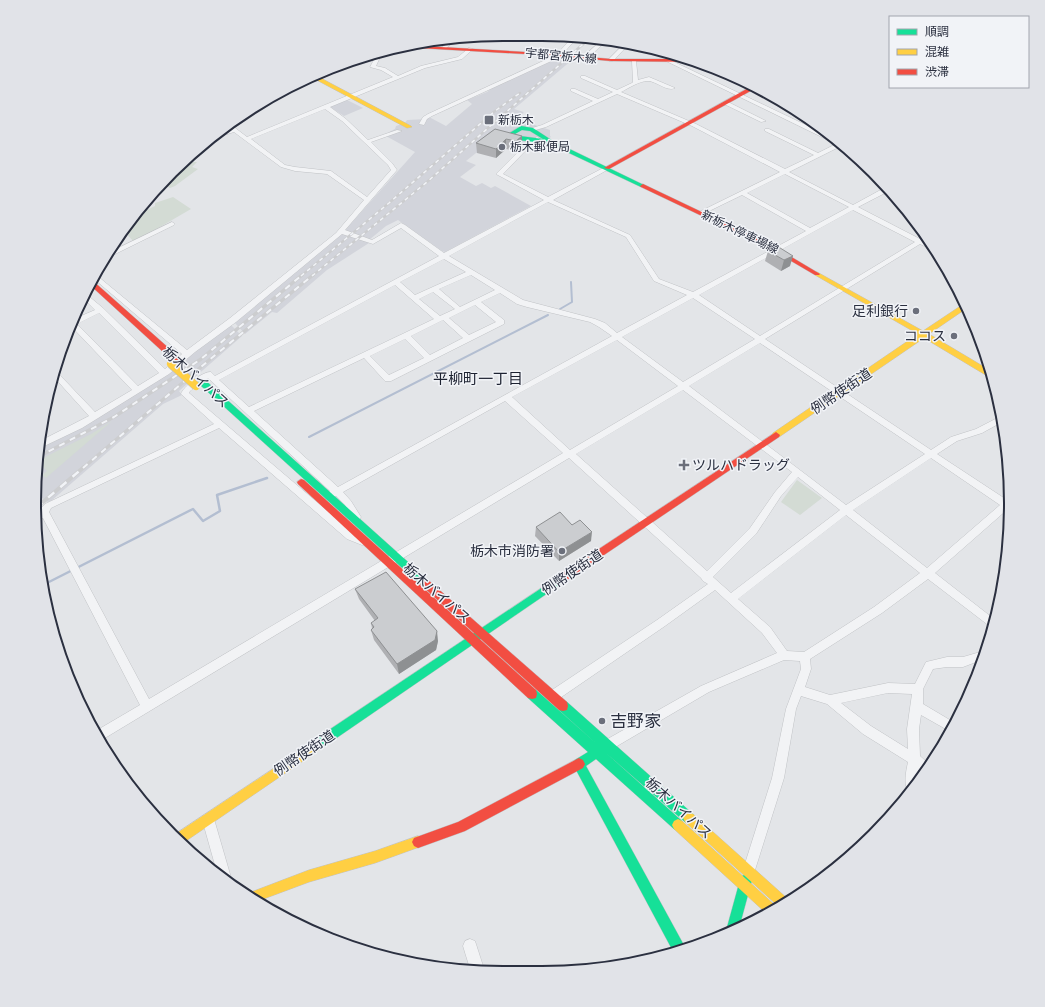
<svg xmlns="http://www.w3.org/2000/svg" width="1045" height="1007" font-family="'Fira Sans','Noto Sans JP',sans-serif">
  <rect width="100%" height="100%" fill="#e3e5e8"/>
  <g fill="#d2d4db">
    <path d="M 559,57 L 572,60 L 514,109 L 524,112 L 517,119 L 550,130 L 550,136 L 551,137 L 542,142 L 476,153 L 466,161 L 476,165 L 460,177 L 476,186 L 482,183 L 491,188 L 495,186 L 531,206 L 445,252 L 442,251 L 398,220 L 386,226 L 369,240 L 345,230 L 415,152 L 386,136 L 390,135 L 389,132 L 395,129 L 396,126 L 405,123 L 407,120 L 427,119 L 429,117 L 446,126 L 472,104 L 467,100 L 487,92 L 496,85 Z"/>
    <path d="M 347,100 L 363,108 L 344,116 L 330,107 Z"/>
    <path d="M 343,233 L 369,243 L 327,270 L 277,313 L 272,312 L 245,334 L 234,322 Z"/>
    <path d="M 231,325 L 242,336 L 179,391 L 182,395 L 163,404 L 51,501 L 48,502 L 36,494 L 38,449 L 77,430 L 169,372 L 186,360 L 192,353 Z"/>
  </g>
  <g fill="#d3dbd4">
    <path d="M 193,162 L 197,162 L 192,167 L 198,169 L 175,186 L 170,188 L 162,183 L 173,173 L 179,174 Z"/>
    <path d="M 173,197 L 191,209 L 134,242 L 124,231 L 136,215 L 155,206 L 155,203 Z"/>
    <path d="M 112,421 L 46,478 L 42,475 L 47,471 L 42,466 L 37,470 L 37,461 L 91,434 Z"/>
    <path d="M 797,480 L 822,498 L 800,515 L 781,502 Z"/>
  </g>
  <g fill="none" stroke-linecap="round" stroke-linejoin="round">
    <g stroke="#b3bed1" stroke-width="2">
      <path d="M 560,309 L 572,302 L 571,282"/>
      <path d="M 309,437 L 548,315"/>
    </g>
    <path stroke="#b3bed1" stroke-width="2.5" d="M 43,585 L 193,509 L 203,521 L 220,511 L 217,495 L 267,478"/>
    <g stroke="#c1c3c6" stroke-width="1">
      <g id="street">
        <path d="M 569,37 L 574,37 L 576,39 L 560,57 L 432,116 L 427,119 L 424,125 L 419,124 L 423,117 L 428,114 L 556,55 L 571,39 Z"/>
        <path d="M 458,38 L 445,49 L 441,48 L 453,39 Z"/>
        <path d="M 604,38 L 608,39 L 586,60 L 582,60 L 582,58 Z"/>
        <path d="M 625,43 L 629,44 L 613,61 L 609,61 L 609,59 Z"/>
        <path d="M 469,48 L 473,49 L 462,59 L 425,68 L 330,107 L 346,119 L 368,140 L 397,130 L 402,131 L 371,142 L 392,163 L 397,170 L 345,230 L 372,240 L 401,223 L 405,225 L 444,253 L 544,200 L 496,174 L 526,144 L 537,137 L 539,138 L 539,140 L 530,146 L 503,174 L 548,197 L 605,167 L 609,167 L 609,169 L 553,200 L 630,235 L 659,279 L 693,292 L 806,231 L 742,195 L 703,214 L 699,214 L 699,212 L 780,172 L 692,126 L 617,94 L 546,127 L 532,131 L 529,129 L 542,125 L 593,101 L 571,91 L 571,89 L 575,89 L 598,99 L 613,92 L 581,78 L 581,76 L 585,76 L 617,90 L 632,83 L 633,82 L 632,61 L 634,60 L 636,61 L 638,80 L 649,77 L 675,88 C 667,92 656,81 648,81 C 639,81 629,88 621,92 L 696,124 L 785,169 L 814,155 L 765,131 L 765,129 L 769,129 L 818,153 L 836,144 L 666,61 L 670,60 L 835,139 L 847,147 L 841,146 L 789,172 L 853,205 L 886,187 L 889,191 L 858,207 L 920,239 L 925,236 L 928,240 L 925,242 L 931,245 L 935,251 L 920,244 L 765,339 L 931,450 L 951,437 L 976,429 L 1001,416 L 1002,422 L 982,433 L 957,441 L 937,454 L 1007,500 L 1009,500 L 1009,508 L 935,573 L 994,619 L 992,628 L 928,579 L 882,613 L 810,659 L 811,669 L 805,687 L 830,695 L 888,683 L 915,684 L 926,662 L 947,657 L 963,657 L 987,650 L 984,659 L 963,667 L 947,667 L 933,669 L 923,689 L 923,704 L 955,723 L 951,732 L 921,715 L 919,729 L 920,756 L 929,764 L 923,773 L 918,770 L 917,782 L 909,793 C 903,784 906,772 908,762 L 863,734 L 827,704 L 801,696 L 796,709 L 784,778 L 755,870 L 753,874 L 749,876 L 745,874 L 743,870 L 772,778 L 786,709 L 801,669 L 800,661 L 784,660 L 709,692 L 612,749 L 608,750 L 604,749 L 602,745 L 604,741 L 701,686 L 777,653 L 762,633 L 715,590 L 665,626 L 557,700 L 553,701 L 549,700 L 548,696 L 549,692 L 657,620 L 708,584 L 703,581 L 701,578 L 569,458 L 100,741 L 97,738 L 94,732 L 140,705 L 43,518 L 35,522 L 36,514 L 45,504 L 214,424 L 181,394 C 183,387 203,371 211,372 L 215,376 L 439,256 L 401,228 L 373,244 L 342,234 L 236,322 L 195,352 L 169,374 L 82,428 L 38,449 L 40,432 L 43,433 L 46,438 L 89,416 L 53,376 L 55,370 L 95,412 L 132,390 L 71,326 L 74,319 L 95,310 L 83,298 L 86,294 L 103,308 L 165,369 L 182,354 L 93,278 L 95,274 L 187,350 L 230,318 L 336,233 L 364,200 L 327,174 L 295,171 L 281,167 L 234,132 L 208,140 L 213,136 L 230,129 L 226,126 L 230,124 L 247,137 L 393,77 L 381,70 L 370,67 L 377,54 L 382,53 L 376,66 L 385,68 L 398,76 L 421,66 L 458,57 ZM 325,109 L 342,121 L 388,165 L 391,170 L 367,197 L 331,171 L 295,167 L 285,165 L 251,139 ZM 785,174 L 849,207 L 810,228 L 747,193 ZM 548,202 L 626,237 L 654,281 L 687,295 L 617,333 L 605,323 L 595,319 L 523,300 L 449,256 ZM 853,210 L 915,242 L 760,336 L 699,295 ZM 444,259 L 466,272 L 415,295 L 400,282 ZM 471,275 L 495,290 L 460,307 L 439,289 ZM 395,285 L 434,319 L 249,407 L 219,380 ZM 433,292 L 455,309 L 440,316 L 419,299 ZM 500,293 L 517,304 L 527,307 L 590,322 L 599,327 L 612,336 L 338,487 L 254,411 L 364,358 L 385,381 L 391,381 L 504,324 L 504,320 L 481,302 ZM 693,298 L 755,339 L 683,382 L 622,337 ZM 475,305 L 496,322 L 469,335 L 449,318 ZM 99,313 L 159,373 L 138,386 L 77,324 ZM 443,320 L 463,338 L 430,355 L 411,336 ZM 405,339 L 424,358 L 389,375 L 370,356 ZM 617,340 L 678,386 L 570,450 L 512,397 ZM 760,343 L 925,454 L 846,505 L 689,386 ZM 208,378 L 330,491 L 325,496 L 326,498 L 329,499 L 336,496 L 345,505 L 353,520 L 359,520 L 361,517 L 351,501 L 343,492 L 505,401 L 563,453 L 149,699 L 49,512 L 51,508 L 219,428 L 347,539 L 362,545 L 365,544 L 367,541 L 365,538 L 353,533 L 189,393 L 190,391 ZM 683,390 L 792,472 L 775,492 L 750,528 L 707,571 L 576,454 ZM 931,458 L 1000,505 L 927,568 L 853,510 ZM 798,477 L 840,510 L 731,593 L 713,577 L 756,534 L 781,496 ZM 846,515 L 920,573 L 874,607 L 804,652 L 787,651 L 770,627 L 738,599 ZM 888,693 L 912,694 L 907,729 L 908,749 L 871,726 L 841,703 Z"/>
        <path d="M 724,102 L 728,102 L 766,121 L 761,122 L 724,104 Z"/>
        <path d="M 172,222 L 175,224 L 174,225 L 107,258 L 104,259 L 108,253 Z"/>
        <path d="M 208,813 L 212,815 L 214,819 L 232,881 L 231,884 L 218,876 L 202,819 L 204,815 Z"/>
        <path d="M 470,939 L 475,941 L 485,972 L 471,972 L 463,946 L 465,941 Z"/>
      </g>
    </g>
    <g stroke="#c1c3c6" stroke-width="1">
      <g id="fast">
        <path d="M 521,126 L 533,128 L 553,141 L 646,186 L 641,187 L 550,144 L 519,140 L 508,134 ZM 522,130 L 530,131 L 543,139 L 520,136 L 515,134 Z"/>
        <path d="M 202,379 L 205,380 L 427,579 L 429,582 L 427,585 L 424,586 L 421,585 L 199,384 L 198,382 Z"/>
        <path d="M 558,577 L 561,578 L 563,581 L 561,584 L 319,750 L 315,751 L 311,750 L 309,746 L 311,742 Z"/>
        <path d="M 532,689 L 536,690 L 598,745 L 559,710 L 558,706 L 559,702 L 563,701 L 567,702 L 693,814 L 695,818 L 693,822 L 689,824 L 685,822 L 606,753 L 682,821 L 684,825 L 682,829 L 678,831 L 674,829 L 596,759 L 586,766 L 686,949 L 674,953 L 575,768 L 573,764 L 575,760 L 588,752 L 528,698 L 527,694 L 528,690 Z"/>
        <path d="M 746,874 L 750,876 L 752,880 L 739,928 L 726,933 L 726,931 L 740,880 L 742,876 Z"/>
      </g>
    </g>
    <g stroke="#c1c3c6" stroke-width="1">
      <g id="slow">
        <path d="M 315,75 L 411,126 L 412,127 L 407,128 L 311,77 Z"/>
        <path d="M 817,272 L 923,331 L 965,303 L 967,308 L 929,334 L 991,371 L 993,377 L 989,377 L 924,338 L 779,437 L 773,437 L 772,435 L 773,433 L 918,334 L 815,275 L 815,273 Z"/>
        <path d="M 315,741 L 319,742 L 321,746 L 319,750 L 183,843 L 174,835 Z"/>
        <path d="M 689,812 L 693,814 L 789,900 L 778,906 L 685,822 L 683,818 L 685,814 Z"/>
        <path d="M 678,819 L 682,821 L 777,907 L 767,914 L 674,829 L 672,825 L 674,821 Z"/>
        <path d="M 418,836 L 422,838 L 424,842 L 422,846 L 375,863 L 309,882 L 258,901 L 246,894 L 309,870 L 375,851 Z"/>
      </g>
    </g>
    <g stroke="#c1c3c6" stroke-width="1">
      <g id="jam">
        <path d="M 406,45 L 542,53 L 611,59 L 694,59 L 698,62 L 611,61 L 542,55 L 400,47 Z"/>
        <path d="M 752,86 L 756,88 L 609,169 L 604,168 Z"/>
        <path d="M 643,184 L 773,246 L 820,274 L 819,275 L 815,275 L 769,248 L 641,187 L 640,186 Z"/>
        <path d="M 92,280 L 180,358 L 181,360 L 180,362 L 174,362 L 90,285 Z"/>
        <path d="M 776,432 L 780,435 L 779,437 L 561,584 L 558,585 L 555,584 L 553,581 L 555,578 Z"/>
        <path d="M 301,479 L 304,480 L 536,690 L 537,694 L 536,698 L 532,699 L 528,698 L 298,484 L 297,482 Z"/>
        <path d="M 424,578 L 427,579 L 567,702 L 568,706 L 567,710 L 563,711 L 559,710 L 421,585 L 419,582 L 421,579 Z"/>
        <path d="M 579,758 L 583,760 L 585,764 L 583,768 L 465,831 L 418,848 L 414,846 L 412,842 L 414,838 L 458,822 Z"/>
      </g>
    </g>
    <use href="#street" fill="#f2f3f5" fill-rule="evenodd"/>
    <use href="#fast" fill="#16e098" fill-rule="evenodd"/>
    <use href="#slow" fill="#ffcf43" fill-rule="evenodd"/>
    <use href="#jam" fill="#f24e42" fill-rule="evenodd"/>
    <g stroke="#cccdcf" stroke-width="2.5">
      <g id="rail-far2">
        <path d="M 301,276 L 389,203 L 495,111 L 520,93"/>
        <path d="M 312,276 L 427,182 L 590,38"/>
      </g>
    </g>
    <g stroke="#cccdcf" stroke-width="3.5">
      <g id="rail-far1">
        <path d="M 38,457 L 114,417 L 201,359 L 302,275"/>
        <path d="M 83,468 L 208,361 L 313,275"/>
      </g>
    </g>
    <g stroke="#cccdcf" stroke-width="4">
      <path id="rail" d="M 36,508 L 84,467"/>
    </g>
    <use href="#rail-far2" stroke="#f1f3f7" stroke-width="1.5" stroke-dasharray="4" stroke-linecap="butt"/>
    <use href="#rail-far1" stroke="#f1f3f7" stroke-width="2" stroke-dasharray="6" stroke-linecap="butt"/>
    <use href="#rail" stroke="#f1f3f7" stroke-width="2.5" stroke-dasharray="8" stroke-linecap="butt"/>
    <g stroke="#c1c3c6" stroke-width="9" stroke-linecap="butt">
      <path id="slow-bridge" d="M 171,364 L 196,386"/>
    </g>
    <use href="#slow-bridge" stroke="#ffcf43" stroke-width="8"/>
  </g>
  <g fill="#afb0b3">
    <path d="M 495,129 L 522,145 L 516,151 L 506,149 L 496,158 L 477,153 L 476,143 Z"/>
    <path d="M 777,246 L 790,266 L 781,271 L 765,261 L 768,251 Z"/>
    <path d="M 572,525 L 591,541 L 559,561 L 535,536 L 536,527 Z"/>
    <path d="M 355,589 L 438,641 L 436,650 L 399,674 L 374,640 L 371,630 L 372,628 L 371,623 L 375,621 L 359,599 Z"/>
  </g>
  <g fill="#8e9092">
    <path d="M 522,136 L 522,145 L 516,151 L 516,141 Z"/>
    <path d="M 506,139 L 506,149 L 496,158 L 496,149 Z"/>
    <path d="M 793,256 L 790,266 L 781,271 L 784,260 Z"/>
    <path d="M 592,532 L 591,541 L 559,561 L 559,552 Z"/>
    <path d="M 437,631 L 438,641 L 436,650 L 399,674 L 397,664 Z"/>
  </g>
  <g fill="#cbcdd0" stroke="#8e9092">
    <path d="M 495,129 L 522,136 L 516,141 L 506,139 L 496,149 L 476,143 Z"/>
    <path d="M 777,246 L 793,256 L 784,260 L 768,251 Z"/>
    <path d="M 560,512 L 572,525 L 580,520 L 592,532 L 559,552 L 536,527 Z"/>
    <path d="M 386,572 L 437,631 L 435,640 L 397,664 L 371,630 L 374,627 L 371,623 L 378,618 L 355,589 Z"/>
  </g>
  <g fill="#6b6f7b" stroke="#f1f3f7" stroke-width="1.5">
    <rect x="484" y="115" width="10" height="10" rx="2"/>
    <circle cx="502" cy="147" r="4"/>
    <circle cx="916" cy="311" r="4"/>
    <circle cx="954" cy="336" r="4"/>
    <path d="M682 459h4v4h4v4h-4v4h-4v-4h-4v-4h4z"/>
    <circle cx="562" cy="551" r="4"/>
    <circle cx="602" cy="721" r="4"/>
  </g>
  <g text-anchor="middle" stroke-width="3" stroke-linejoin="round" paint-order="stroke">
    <g font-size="12" fill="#2b3040" stroke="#f1f3f7">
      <text transform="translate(561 56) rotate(5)" y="4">宇都宮栃木線</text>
      <text transform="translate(740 232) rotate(26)" y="4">新栃木停車場線</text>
    </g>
    <g font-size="12" fill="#2b3040" stroke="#f1f3f7" text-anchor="start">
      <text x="498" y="124">新栃木</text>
      <text x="510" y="151">栃木郵便局</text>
    </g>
    <g font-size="14" fill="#2b3040" stroke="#f1f3f7" text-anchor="end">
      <text x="908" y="316">足利銀行</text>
      <text x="946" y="341">ココス</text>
      <text x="692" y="470" text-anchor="start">ツルハドラッグ</text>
      <text x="554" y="556">栃木市消防署</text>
    </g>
    <g font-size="14" fill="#2b3040" stroke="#f1f3f7">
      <text transform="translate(196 377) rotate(42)" y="5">栃木バイパス</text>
      <text transform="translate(841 391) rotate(-34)" y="5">例幣使街道</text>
      <text transform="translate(572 572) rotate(-34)" y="5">例幣使街道</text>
      <text transform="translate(437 593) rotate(41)" y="5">栃木バイパス</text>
      <text transform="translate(304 753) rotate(-34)" y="5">例幣使街道</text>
      <text transform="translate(679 808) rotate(42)" y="5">栃木バイパス</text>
    </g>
    <g font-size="15" fill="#1d2231" stroke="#f1f3f7">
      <text x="478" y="384">平柳町一丁目</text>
    </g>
    <g font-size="17" fill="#2b3040" stroke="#f1f3f7" text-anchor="start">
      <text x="610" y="727">吉野家</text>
    </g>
  </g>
  <path d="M0 0H1045V1007H0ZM503 41H542A462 462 0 0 1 1004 503V504A462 462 0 0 1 542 966H503A462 462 0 0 1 41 504V503A462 462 0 0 1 503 41Z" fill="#e1e3e8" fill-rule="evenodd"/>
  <path fill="none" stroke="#2b3040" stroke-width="2" d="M503 41H542A462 462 0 0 1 1004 503V504A462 462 0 0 1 542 966H503A462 462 0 0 1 41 504V503A462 462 0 0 1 503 41Z"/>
  <rect x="889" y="16" width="140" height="72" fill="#f1f3f7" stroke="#a2a5ae"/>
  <rect x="897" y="29" width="20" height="6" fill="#16e098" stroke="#a2a5ae"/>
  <text x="925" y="36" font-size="12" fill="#2b3040">順調</text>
  <rect x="897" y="49" width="20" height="6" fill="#ffcf43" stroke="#a2a5ae"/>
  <text x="925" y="56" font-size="12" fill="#2b3040">混雑</text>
  <rect x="897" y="69" width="20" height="6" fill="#f24e42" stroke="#a2a5ae"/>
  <text x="925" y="76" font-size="12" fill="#2b3040">渋滞</text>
</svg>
